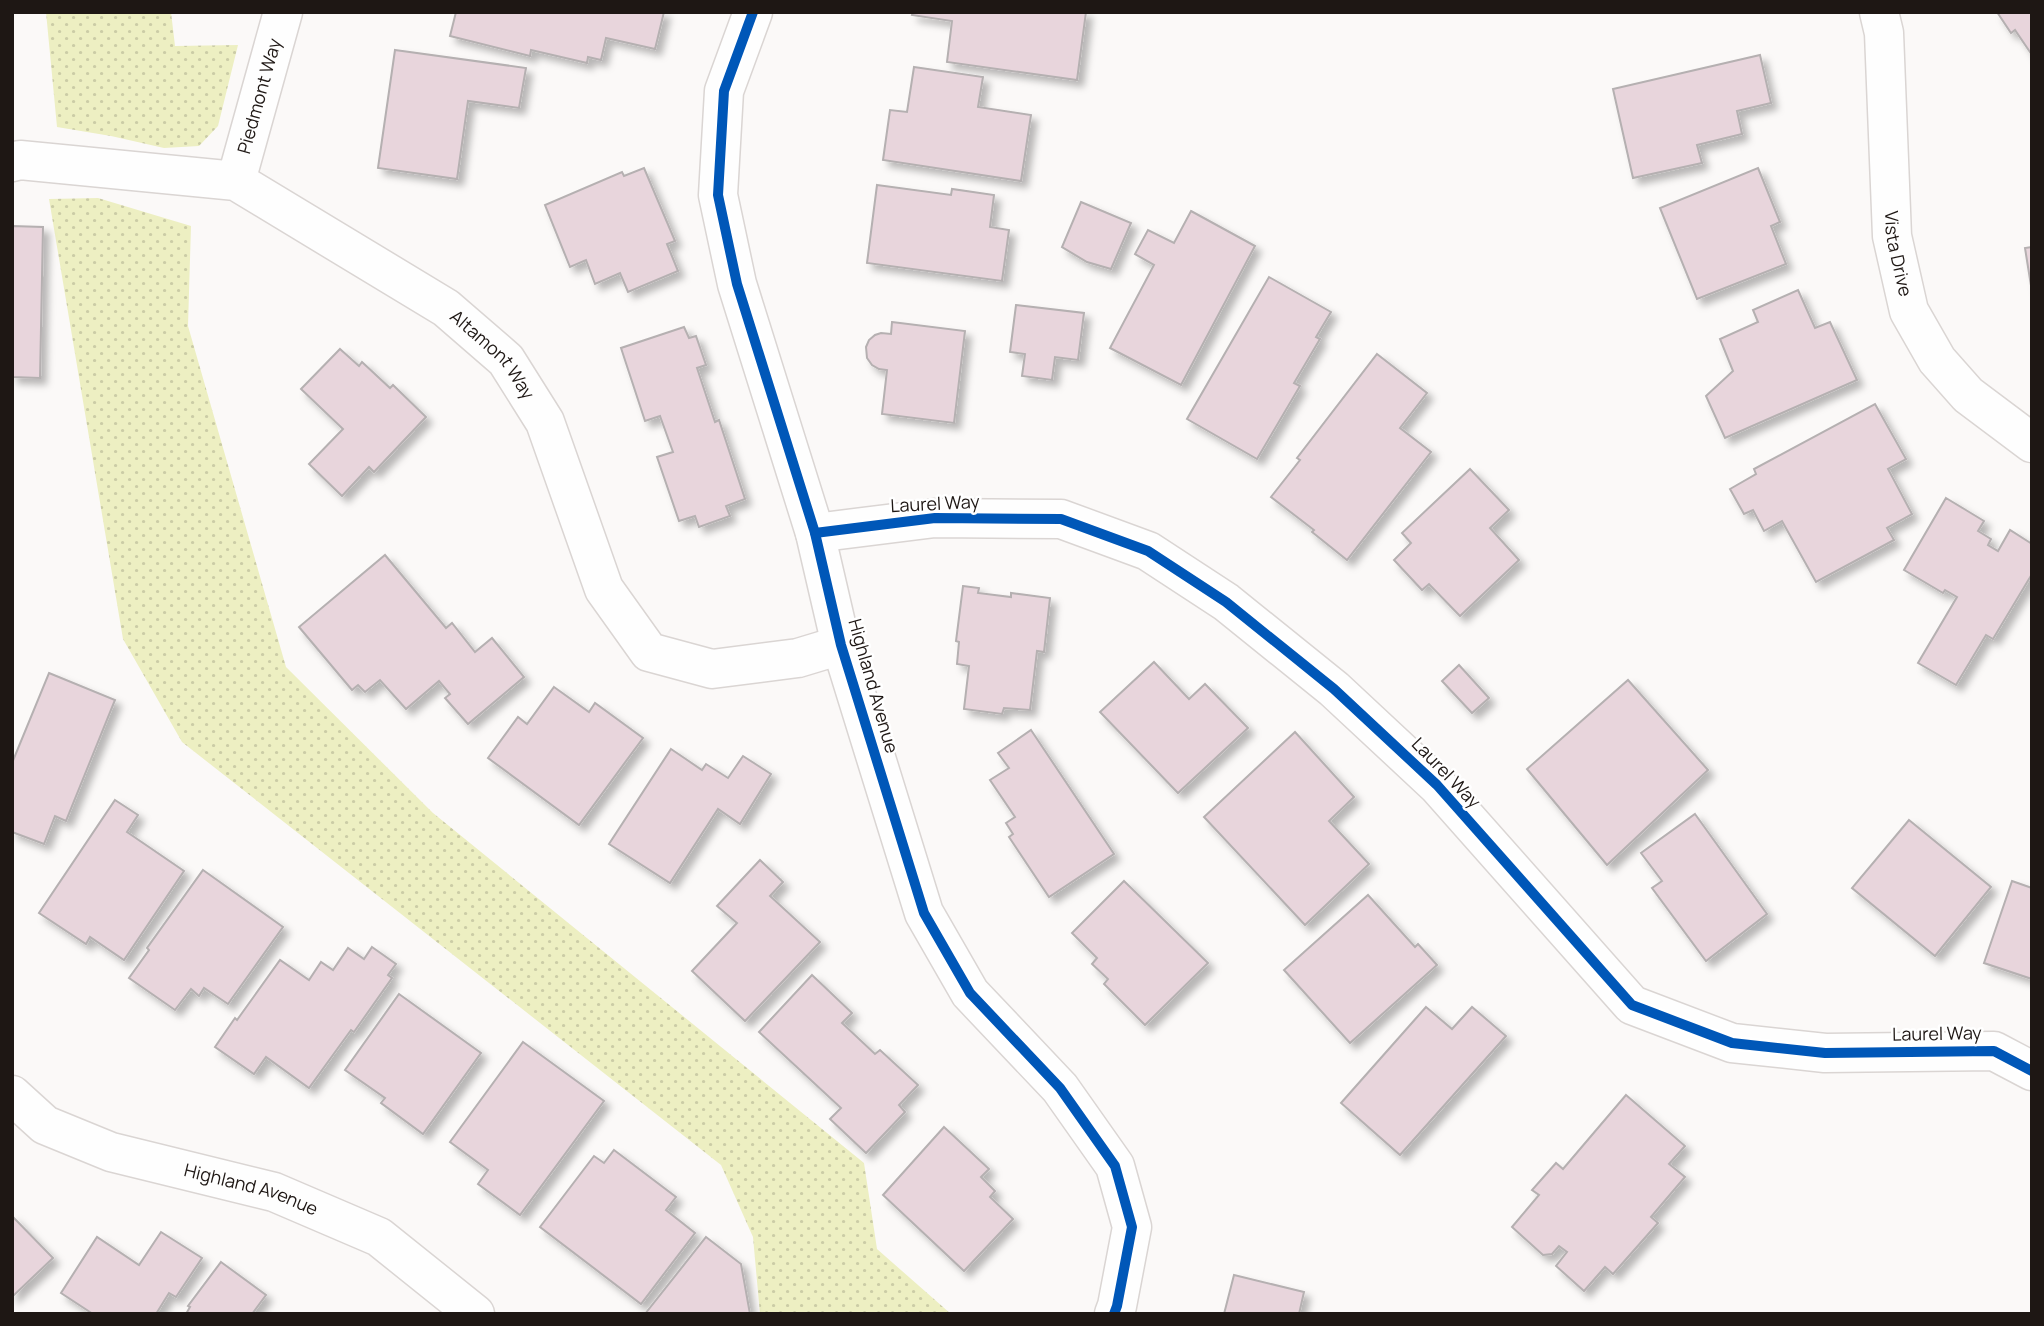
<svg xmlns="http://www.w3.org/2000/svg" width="2044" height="1326" font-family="Manrope,sans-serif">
  <defs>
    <pattern id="grass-dots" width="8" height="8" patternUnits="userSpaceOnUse" patternTransform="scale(1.75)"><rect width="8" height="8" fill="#edefc2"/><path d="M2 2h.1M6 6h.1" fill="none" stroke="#cbcca6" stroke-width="1.8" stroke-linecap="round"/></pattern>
    <filter id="shadow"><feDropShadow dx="6" dy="6" stdDeviation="3.5" flood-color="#0004"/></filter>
  </defs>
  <rect width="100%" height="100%" fill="#fbf9f8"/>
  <g fill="url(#grass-dots)">
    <path d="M 46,12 L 171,12 L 175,46 L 238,45 L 218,126 L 199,146 L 164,148 L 111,136 L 57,127 Z"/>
    <path d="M 98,198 L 191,226 L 188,326 L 286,667 L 433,813 L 864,1163 L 877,1249 L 951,1314 L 760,1314 L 753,1237 L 721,1165 L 182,742 L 123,639 L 49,199 Z"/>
  </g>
  <g fill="#e8d5dc" stroke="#b5b0b1" stroke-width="2" filter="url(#shadow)">
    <path d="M 456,12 L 664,12 L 655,49 L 606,38 L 601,60 L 588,57 L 587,63 L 531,50 L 530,56 L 450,36 Z"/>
    <path d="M 913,12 L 1086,12 L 1077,80 L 947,62 L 952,21 L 912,15 Z"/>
    <path d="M 1997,12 L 2032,12 L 2032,55 L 2015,30 L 2011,33 Z"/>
    <path d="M 395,50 L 526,68 L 519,108 L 468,101 L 457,179 L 378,168 Z"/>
    <path d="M 1760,55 L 1771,103 L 1737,111 L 1742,134 L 1697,145 L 1702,163 L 1633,178 L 1613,89 Z"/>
    <path d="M 914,67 L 983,77 L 978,107 L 1031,115 L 1021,181 L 883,160 L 890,110 L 907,112 Z"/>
    <path d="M 644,168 L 675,241 L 667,244 L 678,271 L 628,292 L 620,273 L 595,284 L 586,260 L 570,267 L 545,205 L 622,172 L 624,176 Z"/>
    <path d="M 1758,168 L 1780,222 L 1771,226 L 1786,264 L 1697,299 L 1660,208 Z"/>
    <path d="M 877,185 L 951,195 L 952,189 L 994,195 L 990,227 L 1009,230 L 1002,281 L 867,263 Z"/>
    <path d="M 1081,202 L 1131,223 L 1111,269 L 1087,262 L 1062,247 Z"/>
    <path d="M 1191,211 L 1255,246 L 1181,385 L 1110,348 L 1154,265 L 1135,254 L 1148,230 L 1174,243 Z"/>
    <path d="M 12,226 L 43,227 L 40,378 L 12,377 Z"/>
    <path d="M 2032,247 L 2032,292 L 2025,248 Z"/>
    <path d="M 1269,277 L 1331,312 L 1316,337 L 1320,339 L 1294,383 L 1300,386 L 1257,459 L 1187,419 Z"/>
    <path d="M 1798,290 L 1815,328 L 1830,322 L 1857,380 L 1725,438 L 1706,396 L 1733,371 L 1720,339 L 1758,322 L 1753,310 Z"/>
    <path d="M 1016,305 L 1084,313 L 1078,360 L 1055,357 L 1052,380 L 1022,376 L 1025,354 L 1010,352 Z"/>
    <path d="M 892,322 L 965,331 L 954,423 L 882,414 L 887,370 L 879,369 L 872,365 L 867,358 L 866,347 L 869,340 L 875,335 L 881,333 L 891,334 Z"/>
    <path d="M 684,327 L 689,338 L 696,336 L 706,365 L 697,368 L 715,422 L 719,420 L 745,499 L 726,506 L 730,516 L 699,527 L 695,516 L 679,521 L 657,457 L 673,452 L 660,416 L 645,421 L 621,348 Z"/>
    <path d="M 340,349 L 359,366 L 362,362 L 390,388 L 393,385 L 426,417 L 374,472 L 369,467 L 342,496 L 309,464 L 343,429 L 301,389 Z"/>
    <path d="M 1377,354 L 1427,393 L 1400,428 L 1431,452 L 1347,560 L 1312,532 L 1314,530 L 1271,497 L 1300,460 L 1297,458 Z"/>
    <path d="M 1875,404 L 1906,459 L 1888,469 L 1912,514 L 1887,528 L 1894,540 L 1816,582 L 1782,521 L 1764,531 L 1753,510 L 1744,514 L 1730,489 L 1756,474 L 1754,469 Z"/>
    <path d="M 1470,469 L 1509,510 L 1490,528 L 1519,560 L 1460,616 L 1429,584 L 1422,590 L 1394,560 L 1411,543 L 1402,533 Z"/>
    <path d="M 1946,498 L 1984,521 L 1978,531 L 1991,539 L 1988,545 L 1998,551 L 2010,530 L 2032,544 L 2032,574 L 1993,639 L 1986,635 L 1956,685 L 1918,663 L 1957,597 L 1945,590 L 1943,593 L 1904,570 Z"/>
    <path d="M 385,555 L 446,628 L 452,623 L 475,652 L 492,638 L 524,677 L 468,724 L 445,698 L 450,694 L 439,681 L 406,709 L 380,680 L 365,692 L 358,685 L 352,690 L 299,627 Z"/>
    <path d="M 963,586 L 979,588 L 978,593 L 1011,597 L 1011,593 L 1050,598 L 1044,652 L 1037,651 L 1030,710 L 1004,708 L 1002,714 L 964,709 L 969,666 L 957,664 L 959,642 L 956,641 Z"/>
    <path d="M 1154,662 L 1189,699 L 1205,684 L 1248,728 L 1178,793 L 1100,712 Z"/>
    <path d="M 1459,665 L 1489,698 L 1472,713 L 1442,681 Z"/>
    <path d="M 49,673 L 115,700 L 66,821 L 55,816 L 44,844 L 12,832 L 12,763 Z"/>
    <path d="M 1628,680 L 1708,770 L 1607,865 L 1527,769 Z"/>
    <path d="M 554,687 L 589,712 L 595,703 L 643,738 L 579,825 L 488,758 L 518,717 L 527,724 Z"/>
    <path d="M 1031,730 L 1114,854 L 1049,897 L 1009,837 L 1013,834 L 1006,823 L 1015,817 L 990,780 L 1009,768 L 998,753 Z"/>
    <path d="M 1295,732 L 1354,797 L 1329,821 L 1369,864 L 1305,925 L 1204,817 Z"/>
    <path d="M 671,749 L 702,770 L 706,764 L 728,778 L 743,756 L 771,774 L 740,824 L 718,809 L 670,883 L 609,844 Z"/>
    <path d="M 115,800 L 138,815 L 127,832 L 184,871 L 124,960 L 90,937 L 86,944 L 39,913 Z"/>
    <path d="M 1695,814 L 1767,914 L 1706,961 L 1652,888 L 1662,881 L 1641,853 Z"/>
    <path d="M 1909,820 L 1991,887 L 1935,956 L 1852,888 Z"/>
    <path d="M 760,860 L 783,882 L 770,896 L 820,942 L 745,1021 L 692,971 L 737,923 L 717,906 Z"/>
    <path d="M 203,870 L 283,927 L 228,1004 L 204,988 L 199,996 L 191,989 L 175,1010 L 129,978 L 149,950 L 147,948 Z"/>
    <path d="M 1124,881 L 1208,963 L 1145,1025 L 1104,984 L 1108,979 L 1092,964 L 1097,958 L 1072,933 Z"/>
    <path d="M 2012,881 L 2032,888 L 2032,979 L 1984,963 Z"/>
    <path d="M 1368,895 L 1415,947 L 1418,944 L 1437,965 L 1350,1043 L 1284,970 Z"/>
    <path d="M 372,947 L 396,964 L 388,975 L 392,978 L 354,1032 L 351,1030 L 309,1088 L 266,1057 L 254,1074 L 215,1047 L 235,1018 L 237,1020 L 280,960 L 309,980 L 321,962 L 333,970 L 348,948 L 364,959 Z"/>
    <path d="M 812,975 L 852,1013 L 842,1023 L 875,1054 L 880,1050 L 918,1085 L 899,1105 L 905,1112 L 866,1153 L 830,1119 L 841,1108 L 759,1032 Z"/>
    <path d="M 399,994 L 481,1053 L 423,1134 L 381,1103 L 385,1098 L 345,1070 Z"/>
    <path d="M 1426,1007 L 1452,1029 L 1472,1007 L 1506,1036 L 1400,1155 L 1341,1103 Z"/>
    <path d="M 523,1042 L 604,1101 L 520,1215 L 478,1184 L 488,1170 L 450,1142 Z"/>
    <path d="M 1626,1095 L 1685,1146 L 1669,1164 L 1685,1177 L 1651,1217 L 1658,1223 L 1613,1274 L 1605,1267 L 1584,1291 L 1556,1266 L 1567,1252 L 1559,1246 L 1552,1254 L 1543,1255 L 1512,1227 L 1539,1195 L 1532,1190 L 1556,1163 L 1563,1169 Z"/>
    <path d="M 944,1127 L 989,1169 L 981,1177 L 995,1191 L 990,1197 L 1013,1219 L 964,1271 L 883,1195 Z"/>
    <path d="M 614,1150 L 676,1197 L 666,1210 L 695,1233 L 641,1304 L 540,1227 L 594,1156 L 604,1163 Z"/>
    <path d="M 12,1216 L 53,1258 L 12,1297 Z"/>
    <path d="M 161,1232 L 202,1258 L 176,1297 L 169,1293 L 156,1314 L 93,1314 L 61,1293 L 97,1237 L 139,1265 Z"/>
    <path d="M 706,1237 L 741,1264 L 750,1314 L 645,1314 Z"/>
    <path d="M 221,1262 L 266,1295 L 252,1314 L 186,1314 L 190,1307 L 188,1306 Z"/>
    <path d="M 1234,1275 L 1304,1292 L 1299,1314 L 1224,1314 Z"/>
  </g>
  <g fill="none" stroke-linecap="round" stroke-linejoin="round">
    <g stroke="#dad5d3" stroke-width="41">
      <g id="minor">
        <path d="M 753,12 L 724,91 L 718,195 L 737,284 L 815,533 L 841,645 L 924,913 L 970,993 L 1060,1088 L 1115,1166 L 1132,1227 L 1117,1306 L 1114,1314"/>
        <path id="s1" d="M 1879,12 L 1884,33 L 1892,236 L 1909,311 L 1937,360 L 1968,395 L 2032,443"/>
        <path id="s2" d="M 12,162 L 20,160 L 236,181 L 446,308 L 506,360 L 545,422 L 604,589 L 649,652 L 712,669 L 798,658 L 841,645"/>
        <path id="s3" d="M 236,181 L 283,12"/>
        <path d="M 815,533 L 935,518 L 1061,519 L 1148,551 L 1226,602 L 1334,689 L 1437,785 L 1632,1005 L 1732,1043 L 1825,1053 L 1994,1051 L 2032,1071"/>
        <path id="s4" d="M 12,1095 L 45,1125 L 111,1152 L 274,1192 L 379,1237 L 475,1314"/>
      </g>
    </g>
    <use href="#minor" stroke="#fefefe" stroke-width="38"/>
    <g stroke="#fff" stroke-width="15">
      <g id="cycleway">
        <path d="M 753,12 L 724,91 L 718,195 L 737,284 L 815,533 L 841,645 L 924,913 L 970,993 L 1060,1088 L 1115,1166 L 1132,1227 L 1117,1306 L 1114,1314"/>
        <path d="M 815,533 L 935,518 L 1061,519 L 1148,551 L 1226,602 L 1334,689 L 1437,785 L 1632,1005 L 1732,1043 L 1825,1053 L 1994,1051 L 2032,1071"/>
      </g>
    </g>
    <use href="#cycleway" stroke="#0057b8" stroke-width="10"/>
  </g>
  <g text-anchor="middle" stroke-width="5" stroke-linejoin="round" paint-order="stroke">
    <g font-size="18" fill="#1e1714" stroke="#fff">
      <text dy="6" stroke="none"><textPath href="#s3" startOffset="88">Piedmont Way</textPath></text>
      <text dy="6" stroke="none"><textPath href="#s1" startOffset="243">Vista Drive</textPath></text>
      <text dy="6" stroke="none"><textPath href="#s2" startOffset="537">Altamont Way</textPath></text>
      <text transform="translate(935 504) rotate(-3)" y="6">Laurel Way</text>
      <text transform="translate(873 686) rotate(74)" y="6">Highland Avenue</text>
      <text transform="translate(1446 773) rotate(46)" y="6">Laurel Way</text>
      <text transform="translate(1937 1034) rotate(-1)" y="6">Laurel Way</text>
      <text dy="6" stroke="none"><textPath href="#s4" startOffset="261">Highland Avenue</textPath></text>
    </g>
  </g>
  <rect width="2044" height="1326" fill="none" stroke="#1e1714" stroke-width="28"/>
</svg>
